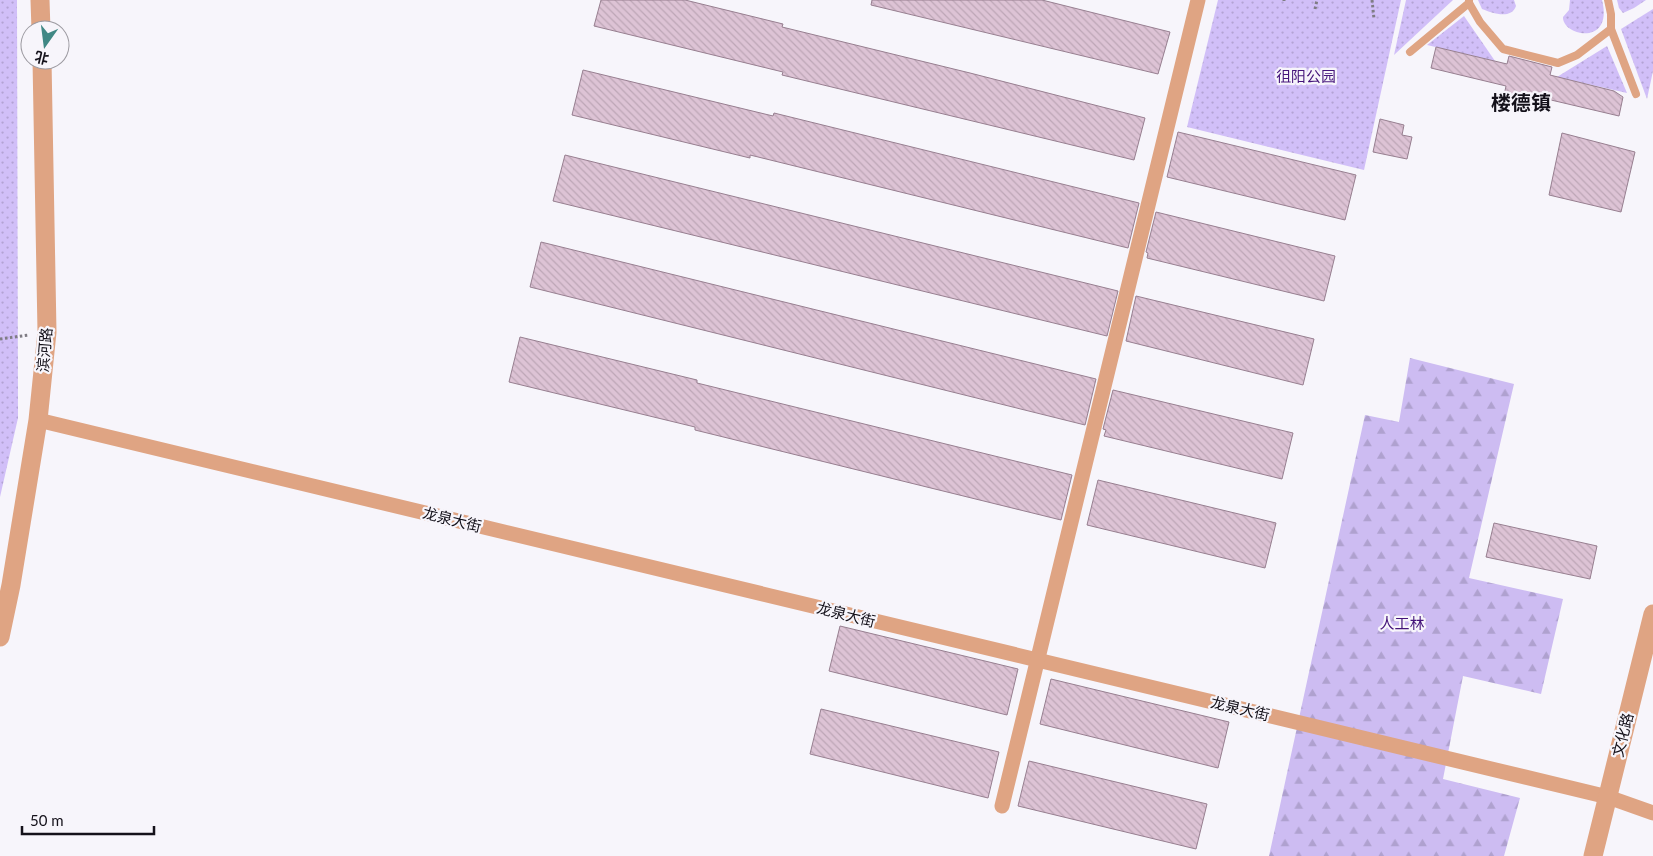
<svg xmlns="http://www.w3.org/2000/svg" width="1653" height="856" font-family="Lato,'Noto Sans SC',sans-serif">
  <defs>
    <pattern id="green-dots" width="8" height="8" patternUnits="userSpaceOnUse" patternTransform="scale(1.25)"><rect width="8" height="8" fill="#d1bff8"/><path d="M2 2h.1M6 6h.1" fill="none" stroke="#b3a3d4" stroke-width="1.8" stroke-linecap="round"/></pattern>
    <pattern id="forest-firs" width="22" height="20" patternUnits="userSpaceOnUse" patternTransform="scale(1.25)"><rect width="22" height="20" fill="#cdbcf2"/><path d="M5 1l3.5 6h-7zM16 11l3.5 6h-7z" fill="#afa1cf"/></pattern>
    <pattern id="building-back-hatch" width="6" height="6" patternUnits="userSpaceOnUse" patternTransform="scale(1.25)"><rect width="6" height="6" fill="#ddc3d5"/><path d="M-1 5l2 2M0 0l6 6M5-1l2 2" fill="none" stroke="#bda6b6"/></pattern>
  </defs>
  <rect width="100%" height="100%" fill="#f7f5fb"/>
  <g fill="url(#green-dots)">
    <path d="M 0,0 L 17,0 L 18,418 L 0,497 Z"/>
    <path d="M 1218,0 L 1401,0 L 1364,170 L 1187,127 Z"/>
    <path d="M 1406,0 L 1453,0 L 1394,55 Z"/>
    <path d="M 1478,0 L 1514,0 L 1516,6 C 1511,20 1492,13 1482,9 Z"/>
    <path d="M 1570,0 L 1602,0 C 1614,47 1562,36 1563,17 L 1569,10 Z"/>
    <path d="M 1617,0 L 1646,0 L 1634,8 L 1623,13 L 1619,8 Z"/>
    <path d="M 1653,9 L 1653,71 L 1647,99 L 1621,29 Z"/>
    <path d="M 1464,16 L 1495,61 L 1427,45 Z"/>
    <path d="M 1607,46 L 1627,93 L 1557,77 Z"/>
  </g>
  <path fill="url(#forest-firs)" d="M 1410,358 L 1514,384 L 1469,578 L 1563,599 L 1541,694 L 1463,676 L 1443,779 L 1520,798 L 1504,856 L 1269,856 L 1365,415 L 1399,422 Z"/>
  <g fill="url(#building-back-hatch)" stroke="#977f90">
    <path d="M 601,0 L 685,0 L 783,24 L 782,27 L 970,73 L 1145,118 L 1134,160 L 782,75 L 783,72 L 594,26 Z"/>
    <path d="M 872,0 L 1042,0 L 1170,32 L 1158,74 L 871,5 Z"/>
    <path d="M 1436,47 L 1507,64 L 1509,56 L 1552,67 L 1550,75 L 1614,91 L 1623,97 L 1619,116 L 1534,96 L 1530,112 L 1502,105 L 1506,86 L 1431,68 Z"/>
    <path d="M 583,70 L 773,116 L 774,113 L 1139,203 L 1128,248 L 750,155 L 750,158 L 572,115 Z"/>
    <path d="M 1380,119 L 1404,125 L 1402,135 L 1412,137 L 1407,159 L 1373,152 Z"/>
    <path d="M 1178,132 L 1356,175 L 1345,220 L 1167,177 Z"/>
    <path d="M 1562,133 L 1635,152 L 1621,212 L 1549,195 Z"/>
    <path d="M 565,155 L 1118,291 L 1107,336 L 553,201 Z"/>
    <path d="M 1156,212 L 1335,256 L 1324,301 L 1147,258 L 1148,253 L 1146,252 Z"/>
    <path d="M 541,242 L 1096,379 L 1085,425 L 530,287 Z"/>
    <path d="M 1136,296 L 1314,339 L 1303,385 L 1126,341 Z"/>
    <path d="M 520,337 L 697,380 L 697,383 L 1072,475 L 1061,520 L 695,430 L 695,427 L 509,382 Z"/>
    <path d="M 1113,390 L 1293,433 L 1282,479 L 1104,436 L 1106,430 L 1103,429 Z"/>
    <path d="M 1098,480 L 1276,523 L 1265,568 L 1087,525 Z"/>
    <path d="M 1494,523 L 1597,546 L 1590,579 L 1486,557 Z"/>
    <path d="M 840,626 L 1018,669 L 1007,715 L 829,671 Z"/>
    <path d="M 1051,679 L 1229,722 L 1218,768 L 1040,724 Z"/>
    <path d="M 821,709 L 999,752 L 988,798 L 810,754 Z"/>
    <path d="M 1029,761 L 1207,804 L 1196,849 L 1018,806 Z"/>
  </g>
  <g fill="none" stroke-linecap="round" stroke-linejoin="round">
    <g stroke="#7f7c84" stroke-width="3" stroke-dasharray="2.5 2.5" stroke-linecap="butt">
      <path d="M 1372,0 L 1374,19"/>
      <path d="M 1284,1 L 1284,0"/>
      <path d="M 1315,9 L 1317,0"/>
      <path d="M 0,339 L 29,335"/>
    </g>
    <g stroke="#dfa483" stroke-width="8">
      <path d="M 1469,0 L 1469,3 L 1480,22 L 1503,49 L 1558,63 L 1577,55 L 1611,29 L 1611,14 L 1608,0"/>
      <path d="M 1611,29 L 1636,94"/>
      <path d="M 1410,52 L 1469,3"/>
    </g>
    <g stroke="#dfa483" stroke-width="15">
      <path d="M 38,420 L 1608,797 L 1653,813"/>
      <path d="M 1002,806 L 1198,0"/>
    </g>
    <g stroke="#dfa483" stroke-width="19">
      <path d="M 40,0 L 41,30"/>
      <path d="M 0,637 L 11,585 L 38,420 L 47,332 L 42,60"/>
      <path d="M 1593,856 L 1653,614"/>
    </g>
  </g>
  <g text-anchor="middle" stroke-width="4.5" stroke-linejoin="round" paint-order="stroke">
    <g font-size="15" fill="#44147a" stroke="#f7f5fb">
      <text x="1306" y="82">徂阳公园</text>
      <text x="1402" y="629">人工林</text>
    </g>
    <g font-size="15" fill="#14111a" stroke="#f7f5fb">
      <text transform="translate(45 350) rotate(-85)" y="5">滨河路</text>
      <text transform="translate(452 520) rotate(14)" y="5">龙泉大街</text>
      <text transform="translate(846 615) rotate(14)" y="5">龙泉大街</text>
      <text transform="translate(1240 709) rotate(13)" y="5">龙泉大街</text>
      <text transform="translate(1623 735) rotate(-76)" y="5">文化路</text>
    </g>
    <g font-size="20" font-weight="bold" fill="#14111a" stroke="#f7f5fb">
      <text x="1521" y="110">楼德镇</text>
    </g>
  </g>
  <g transform="translate(45 45) rotate(194)"><circle r="24" fill="#f7f5fb" stroke="#9c9aa1"/>
  <path d="M0-4L9 19L0 12L-9 19Z" fill="#408885"/>
  <text y="-8" font-size="14" font-weight="bold" text-anchor="middle" fill="#14111a">北</text>
  </g>
  <path d="M22 826v8h132v-8" fill="none" stroke="#14111a" stroke-width="2.5"/>
  <text x="30" y="826" font-size="15" fill="#14111a" stroke="#f7f5fb" stroke-width="4" paint-order="stroke">50 m</text>
</svg>
